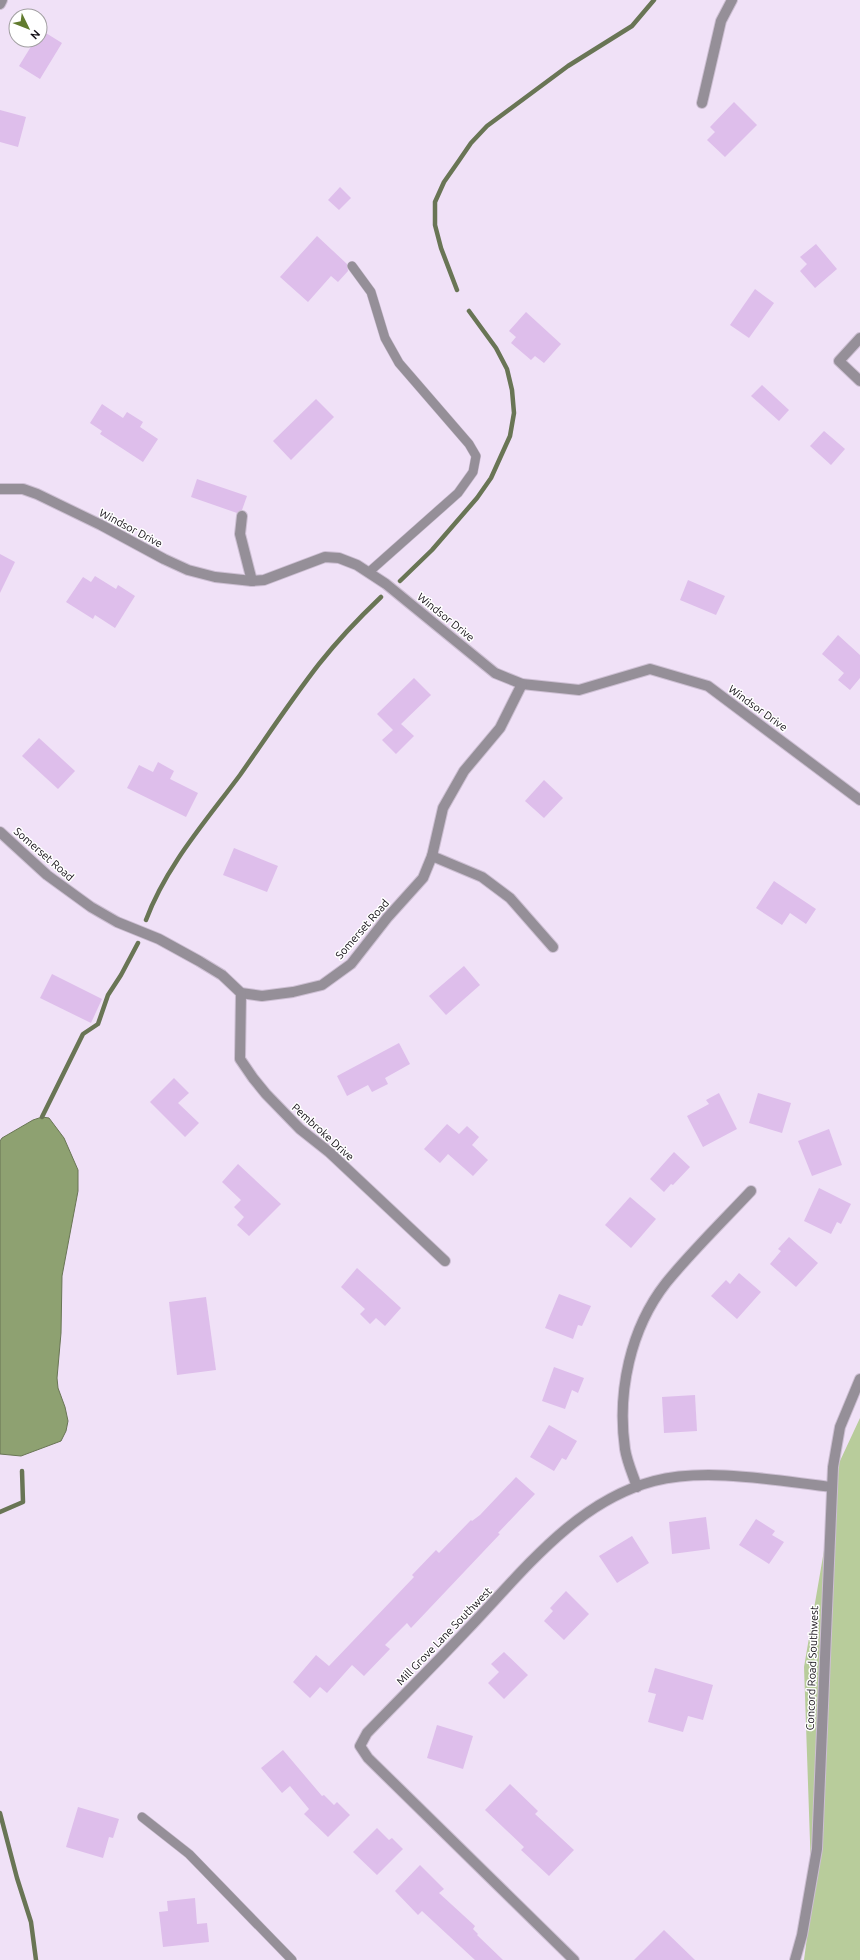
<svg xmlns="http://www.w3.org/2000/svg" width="860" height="1960" font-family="Ubuntu,sans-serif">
  <rect width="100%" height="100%" fill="#f0e1f7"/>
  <path fill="#b8cc9b" d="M 860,1418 L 860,1960 L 804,1960 L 812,1900 L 804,1667 L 839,1463 Z"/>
  <path fill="#8ea171" stroke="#697555" d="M 42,1117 L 49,1118 L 64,1138 L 78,1170 L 78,1191 L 62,1276 L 61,1333 L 57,1378 L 58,1388 L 65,1407 L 68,1421 L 66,1431 L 61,1441 L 21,1456 L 0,1454 L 0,1141 L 2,1138 L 33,1120 Z"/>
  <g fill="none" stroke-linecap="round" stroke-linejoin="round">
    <g stroke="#697555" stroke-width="4.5">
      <path d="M 457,290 L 441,248 L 435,225 L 435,202 L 444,182 L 458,162 L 471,143 L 487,126 L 568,66 L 632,26 L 654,0"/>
      <path d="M 400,581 L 432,550 L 477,498 L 491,478 L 510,436 L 514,413 L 512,390 L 507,369 L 496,348 L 469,311"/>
      <path d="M 146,920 C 166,866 206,821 240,775 C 266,738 291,700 319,664 C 338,640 359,618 381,597"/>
      <path d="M 42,1117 L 83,1034 L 98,1024 L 108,995 L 121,975 L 138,943"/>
      <path d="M 0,1512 L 23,1502 L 22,1471"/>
      <path d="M 0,1813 L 17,1878 L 31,1922 L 36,1960"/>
    </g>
  </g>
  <g fill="#debeeb">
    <path d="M 41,30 L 62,43 L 40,79 L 19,66 L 35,40 L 40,40 Z"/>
    <path d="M 734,102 L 757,125 L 725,157 L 707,140 L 715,132 L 710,127 Z"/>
    <path d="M 0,110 L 26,117 L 18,147 L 0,142 Z"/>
    <path d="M 340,187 L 351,198 L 339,210 L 328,200 Z"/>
    <path d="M 317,236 L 347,264 L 348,271 L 338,282 L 331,276 L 308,302 L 280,277 Z"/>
    <path d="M 816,244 L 837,269 L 815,288 L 800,271 L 807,264 L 800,257 Z"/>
    <path d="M 755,289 L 774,303 L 749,338 L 730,325 Z"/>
    <path d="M 526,312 L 561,344 L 544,363 L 535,356 L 531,360 L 511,343 L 516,337 L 509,331 Z"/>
    <path d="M 762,385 L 789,410 L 779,421 L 751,396 Z"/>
    <path d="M 316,399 L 334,417 L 291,460 L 273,441 Z"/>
    <path d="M 102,404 L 123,418 L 127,412 L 143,422 L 140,427 L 158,439 L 143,462 L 100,434 L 102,431 L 90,423 Z"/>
    <path d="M 824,431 L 845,449 L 831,465 L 810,446 Z"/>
    <path d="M 197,479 L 247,496 L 242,510 L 237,513 L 191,497 Z"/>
    <path d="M 0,554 L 15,562 L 0,593 Z"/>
    <path d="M 95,576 L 116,589 L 118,585 L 135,596 L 115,628 L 95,615 L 93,619 L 66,602 L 83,577 L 91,582 Z"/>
    <path d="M 688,580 L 725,596 L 716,615 L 680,600 Z"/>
    <path d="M 838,635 L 860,655 L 860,678 L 850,690 L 838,680 L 844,673 L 822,654 Z"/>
    <path d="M 414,678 L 431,695 L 401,724 L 414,736 L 396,754 L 382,740 L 393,730 L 377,714 Z"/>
    <path d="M 39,738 L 75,771 L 58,789 L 22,756 Z"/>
    <path d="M 158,762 L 174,771 L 170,779 L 198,793 L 186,817 L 127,788 L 139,765 L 153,772 Z"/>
    <path d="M 544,780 L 563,798 L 544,818 L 525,801 Z"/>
    <path d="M 234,848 L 278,866 L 267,892 L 223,875 Z"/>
    <path d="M 774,881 L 816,909 L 806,924 L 790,913 L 782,925 L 756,908 Z"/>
    <path d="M 464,966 L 480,985 L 446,1015 L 429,996 Z"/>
    <path d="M 52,974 L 102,999 L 91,1023 L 40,998 Z"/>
    <path d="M 399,1043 L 410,1064 L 385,1078 L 388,1084 L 372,1092 L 368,1085 L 347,1096 L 337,1076 Z"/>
    <path d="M 174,1078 L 189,1093 L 178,1103 L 199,1123 L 185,1137 L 150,1102 Z"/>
    <path d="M 719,1093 L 737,1129 L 703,1147 L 687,1116 L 709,1104 L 706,1100 Z"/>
    <path d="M 758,1093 L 791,1103 L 782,1133 L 749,1123 Z"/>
    <path d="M 447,1124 L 459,1134 L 467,1126 L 479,1137 L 472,1145 L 488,1160 L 473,1176 L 448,1154 L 440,1163 L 424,1149 Z"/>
    <path d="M 829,1129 L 842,1165 L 812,1176 L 798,1141 Z"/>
    <path d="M 674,1152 L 690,1167 L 673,1185 L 671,1184 L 664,1192 L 650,1179 Z"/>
    <path d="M 238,1164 L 281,1204 L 249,1236 L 237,1225 L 244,1217 L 234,1207 L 241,1200 L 222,1182 Z"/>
    <path d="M 819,1188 L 851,1204 L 841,1224 L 837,1222 L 831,1234 L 804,1221 Z"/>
    <path d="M 630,1197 L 656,1219 L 631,1248 L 605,1225 Z"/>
    <path d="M 789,1237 L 818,1263 L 796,1287 L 770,1264 L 781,1251 L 778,1249 Z"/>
    <path d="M 357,1268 L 401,1308 L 385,1326 L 376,1318 L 370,1324 L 360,1314 L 365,1309 L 341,1287 Z"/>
    <path d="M 739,1273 L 761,1292 L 737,1319 L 711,1296 L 726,1280 L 730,1284 Z"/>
    <path d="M 559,1294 L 591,1306 L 582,1326 L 578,1325 L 573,1339 L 545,1328 Z"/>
    <path d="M 206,1297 L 216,1370 L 177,1375 L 169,1302 Z"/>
    <path d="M 554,1367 L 584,1378 L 578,1393 L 572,1390 L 565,1409 L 542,1401 Z"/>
    <path d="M 695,1395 L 697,1431 L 664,1433 L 662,1397 Z"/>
    <path d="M 549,1425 L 577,1441 L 566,1460 L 562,1458 L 554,1471 L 530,1457 Z"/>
    <path d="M 516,1477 L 535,1494 L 498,1533 L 500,1534 L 411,1628 L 407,1623 L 385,1645 L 390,1649 L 364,1676 L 352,1665 L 327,1693 L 320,1687 L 310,1698 L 293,1682 L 316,1655 L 329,1666 L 414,1577 L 412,1575 L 436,1550 L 439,1553 L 471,1520 L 472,1521 L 480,1515 Z"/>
    <path d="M 706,1517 L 710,1549 L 672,1554 L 669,1522 Z"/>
    <path d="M 756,1519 L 775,1531 L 772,1535 L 784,1542 L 769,1564 L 739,1545 Z"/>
    <path d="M 632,1536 L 649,1563 L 617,1583 L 599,1556 Z"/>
    <path d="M 566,1591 L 589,1614 L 564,1640 L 544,1621 L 553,1611 L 550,1608 Z"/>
    <path d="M 504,1652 L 528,1675 L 504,1699 L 488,1683 L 499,1672 L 491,1664 Z"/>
    <path d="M 655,1668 L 713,1685 L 703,1720 L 688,1716 L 683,1732 L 648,1722 L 656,1694 L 648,1692 Z"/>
    <path d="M 437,1725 L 473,1736 L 463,1769 L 427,1758 Z"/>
    <path d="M 283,1750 L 322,1796 L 324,1795 L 334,1805 L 337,1802 L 350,1815 L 328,1837 L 304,1814 L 309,1809 L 290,1786 L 282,1793 L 261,1768 Z"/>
    <path d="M 510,1784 L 538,1811 L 535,1814 L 574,1850 L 549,1876 L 521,1850 L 524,1847 L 485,1810 Z"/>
    <path d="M 78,1807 L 119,1819 L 113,1838 L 109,1837 L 103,1858 L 66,1847 Z"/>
    <path d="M 377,1828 L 389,1840 L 392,1838 L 403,1849 L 377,1875 L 353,1852 Z"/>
    <path d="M 420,1865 L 444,1889 L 439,1893 L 475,1926 L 473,1929 L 478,1934 L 477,1935 L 503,1960 L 475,1960 L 422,1911 L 418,1915 L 395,1891 Z"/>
    <path d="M 195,1898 L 197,1924 L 207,1923 L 209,1942 L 163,1947 L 159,1912 L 168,1911 L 167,1901 Z"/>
    <path d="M 664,1930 L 695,1960 L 634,1960 Z"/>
  </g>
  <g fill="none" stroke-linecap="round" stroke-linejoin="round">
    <g stroke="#cdbfd3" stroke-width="10">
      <g id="service">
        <path d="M 352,266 L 371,292 L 385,338 L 399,363 L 469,444 L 476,456 L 473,472 L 458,493 L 369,572"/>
        <path d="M 142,1817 L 189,1854 L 292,1960"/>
      </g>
    </g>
    <g stroke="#cdbfd3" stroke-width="12">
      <g id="minor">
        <path d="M 0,4 L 2,0"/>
        <path d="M 702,103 L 721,21 L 732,0"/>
        <path d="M 860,338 L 839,361 L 860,381"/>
        <path d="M 0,489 L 23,489 L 37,494 L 101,525 L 164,559 L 188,570 L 215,577 L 252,581 L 264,580 L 325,557 L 339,558 L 357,565 L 386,584 L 495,673 L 522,684 L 579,690 L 650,669 L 708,686 L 860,800"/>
        <path d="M 242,516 L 240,534 L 252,581"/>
        <path d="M 0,832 L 47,875 L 91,907 L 117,922 L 159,939 L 199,961 L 222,975 L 241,993 L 262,996 L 293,992 L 322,985 L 351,964 L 387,918 L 423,878 L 432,856 L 443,808 L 464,771 L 500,728 L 522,684"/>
        <path d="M 432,856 L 482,877 L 510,898 L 553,947"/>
        <path d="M 241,993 L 240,1059 L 253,1078 L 266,1094 L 300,1129 L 329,1152 L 445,1261"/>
        <path d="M 637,1487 C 633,1475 627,1462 625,1449 C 617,1392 630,1329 666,1283 C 692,1251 723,1221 751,1191"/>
        <path d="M 574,1960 L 368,1758 L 360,1746 L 367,1733 C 400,1699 434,1665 466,1631 C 521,1574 574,1502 654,1481 C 707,1467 778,1481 832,1487"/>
      </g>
    </g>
    <g stroke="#cdbfd3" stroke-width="12">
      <path id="tertiary" d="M 795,1960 L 802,1935 L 817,1849 L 833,1467 L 840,1427 L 860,1379"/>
    </g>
    <use href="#service" stroke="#958f98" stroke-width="9"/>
    <use href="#minor" stroke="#958f98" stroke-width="10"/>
    <use href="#tertiary" stroke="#958f98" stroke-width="10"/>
  </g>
  <g text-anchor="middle" stroke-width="3" stroke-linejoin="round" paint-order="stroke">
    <g font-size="11" fill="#130e15" stroke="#fff">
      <text transform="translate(131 528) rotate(28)" y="4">Windsor Drive</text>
      <text transform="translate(446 617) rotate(39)" y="4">Windsor Drive</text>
      <text transform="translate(758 708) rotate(36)" y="4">Windsor Drive</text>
      <text transform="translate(44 854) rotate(41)" y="4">Somerset Road</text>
      <text transform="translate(362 929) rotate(-49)" y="4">Somerset Road</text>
      <text transform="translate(323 1132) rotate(42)" y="4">Pembroke Drive</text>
      <text transform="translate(444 1636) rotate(-46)" y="4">Mill Grove Lane Southwest</text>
      <text transform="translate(812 1668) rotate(-88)" y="4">Concord Road Southwest</text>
    </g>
  </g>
  <g transform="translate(28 28) rotate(133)"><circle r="19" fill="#ffffff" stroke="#a19fa1"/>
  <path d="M0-3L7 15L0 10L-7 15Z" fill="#617b2e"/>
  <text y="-6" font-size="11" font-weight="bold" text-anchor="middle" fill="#130e15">N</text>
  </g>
</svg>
